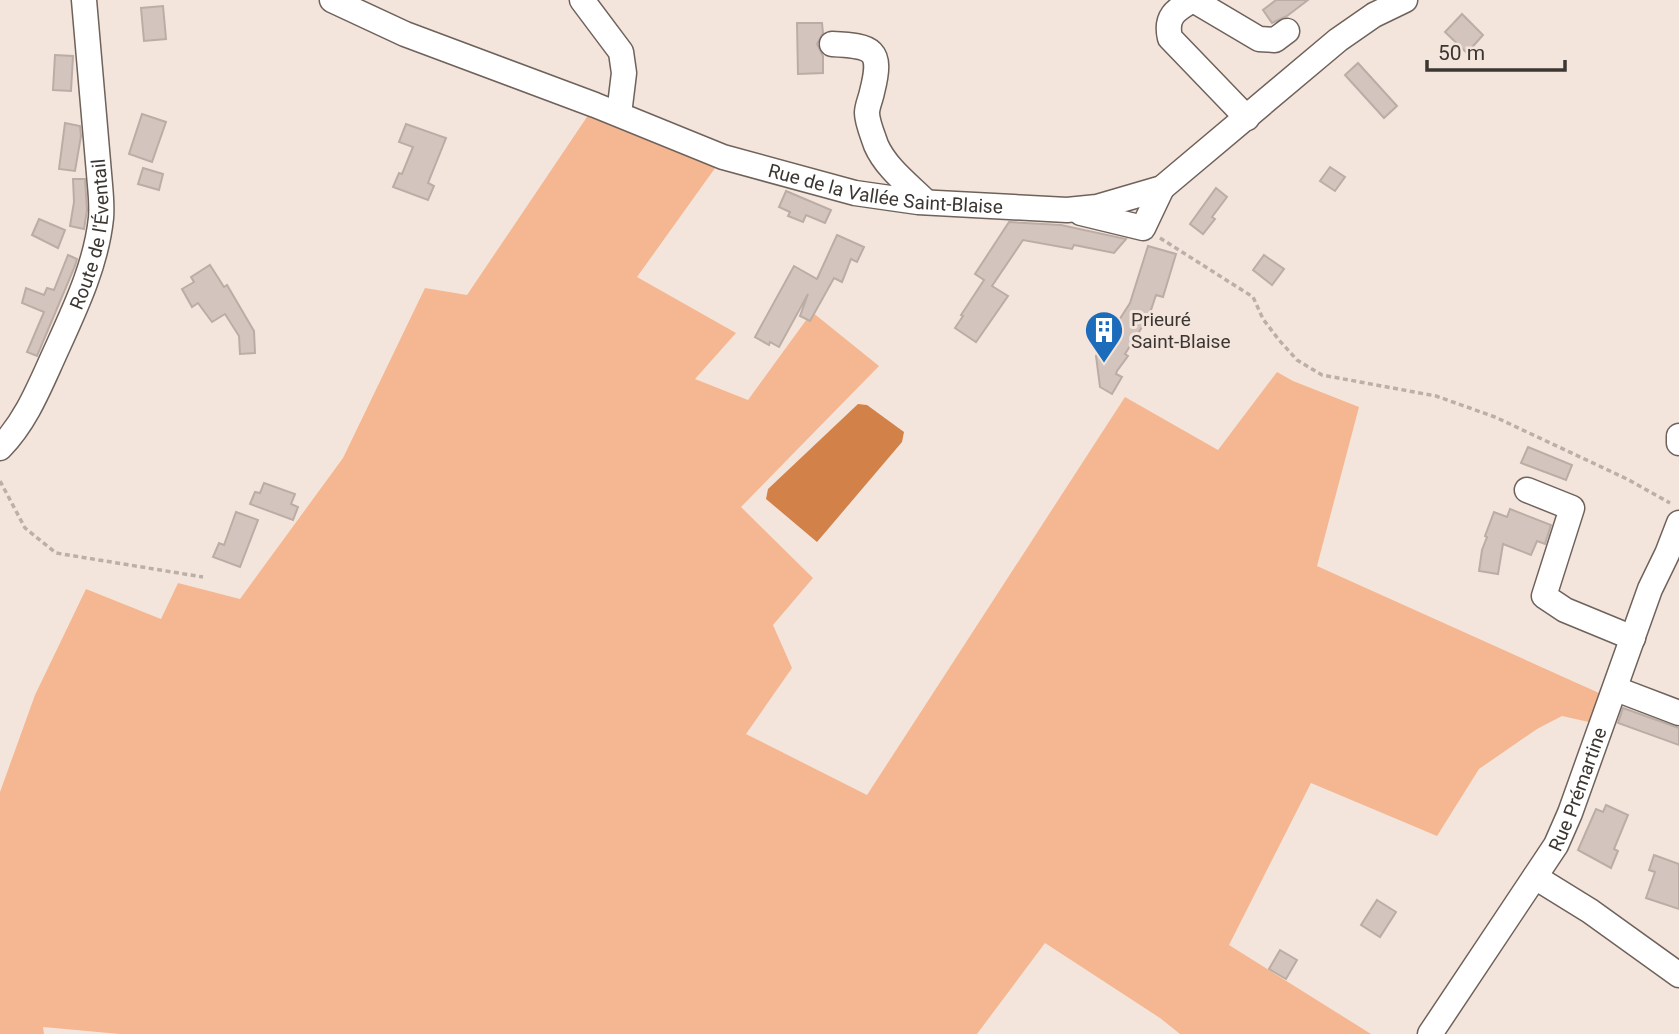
<svg xmlns="http://www.w3.org/2000/svg" width="1679" height="1034" font-family="Roboto,sans-serif">
  <rect width="100%" height="100%" fill="#f4e5dc"/>
  <path fill="#f4b791" d="M 595,105 L 723,157 L 637,277 L 736,333 L 695,379 L 748,400 L 812,312 L 879,366 L 741,507 L 813,578 L 773,625 L 792,668 L 746,734 L 867,795 L 1125,397 L 1218,450 L 1277,372 L 1293,381 L 1359,407 L 1317,566 L 1599,693 L 1589,722 L 1562,716 L 1537,729 L 1479,769 L 1437,836 L 1311,783 L 1229,945 L 1371,1034 L 1180,1034 L 1160,1018 L 1045,943 L 977,1034 L 120,1034 L 43,1027 L 44,1034 L 0,1034 L 0,792 L 35,695 L 86,589 L 161,619 L 178,583 L 240,599 L 343,458 L 425,288 L 467,295 Z"/>
  <path fill="#d28149" d="M 858,404 L 867,405 L 904,432 L 902,442 L 817,542 L 766,499 L 768,489 Z"/>
  <g fill="#d3c5bd" stroke="#bbada5" stroke-width="2">
    <path d="M 1276,0 L 1308,0 L 1287,16 L 1272,23 L 1263,10 Z"/>
    <path d="M 163,6 L 166,39 L 144,41 L 141,8 Z"/>
    <path d="M 1462,14 L 1483,35 L 1467,53 L 1445,32 Z"/>
    <path d="M 797,23 L 822,23 L 823,33 L 817,44 L 823,56 L 823,73 L 798,74 Z"/>
    <path d="M 55,55 L 73,56 L 71,91 L 53,90 Z"/>
    <path d="M 1358,63 L 1397,106 L 1384,118 L 1345,75 Z"/>
    <path d="M 142,114 L 166,122 L 152,162 L 129,154 Z"/>
    <path d="M 65,123 L 80,126 L 81,136 L 75,171 L 59,169 Z"/>
    <path d="M 406,124 L 446,138 L 428,183 L 434,186 L 428,200 L 393,187 L 399,173 L 402,174 L 413,147 L 399,142 Z"/>
    <path d="M 1330,167 L 1345,177 L 1335,191 L 1320,181 Z"/>
    <path d="M 143,168 L 163,174 L 159,190 L 138,184 Z"/>
    <path d="M 73,179 L 85,179 L 87,210 L 84,229 L 70,226 L 74,202 Z"/>
    <path d="M 1216,188 L 1227,197 L 1212,217 L 1215,219 L 1203,234 L 1190,224 Z"/>
    <path d="M 786,191 L 831,210 L 825,223 L 806,215 L 803,222 L 788,216 L 790,212 L 779,207 Z"/>
    <path d="M 39,219 L 65,230 L 58,248 L 32,235 Z"/>
    <path d="M 1009,222 L 1061,225 L 1126,239 L 1114,253 L 1074,245 L 1072,249 L 1023,240 L 992,286 L 1008,296 L 976,342 L 955,328 L 963,316 L 961,315 L 984,280 L 975,274 Z"/>
    <path d="M 837,235 L 864,247 L 857,262 L 851,259 L 842,282 L 834,278 L 810,321 L 800,316 L 808,294 L 779,347 L 770,342 L 769,345 L 755,337 L 794,266 L 817,279 Z"/>
    <path d="M 1148,246 L 1176,254 L 1163,297 L 1156,295 L 1149,316 L 1125,354 L 1128,356 L 1117,371 L 1116,374 L 1122,377 L 1112,394 L 1100,387 L 1096,356 L 1130,303 Z"/>
    <path d="M 68,255 L 77,259 L 75,266 L 37,356 L 27,352 L 44,312 L 22,303 L 26,288 L 44,295 L 47,288 L 54,290 Z"/>
    <path d="M 1264,255 L 1284,269 L 1272,285 L 1253,270 Z"/>
    <path d="M 210,265 L 224,287 L 227,285 L 254,331 L 255,353 L 240,354 L 239,336 L 225,314 L 212,322 L 198,303 L 192,307 L 182,289 L 194,282 L 191,277 Z"/>
    <path d="M 1528,447 L 1572,465 L 1566,480 L 1521,463 Z"/>
    <path d="M 264,483 L 295,494 L 291,504 L 298,507 L 293,520 L 250,504 L 255,492 L 260,493 Z"/>
    <path d="M 1510,509 L 1551,525 L 1545,544 L 1537,541 L 1531,555 L 1503,544 L 1498,574 L 1479,571 L 1482,550 L 1487,537 L 1485,536 L 1494,512 L 1507,517 Z"/>
    <path d="M 236,512 L 258,520 L 240,567 L 213,557 L 219,543 L 224,545 Z"/>
    <path d="M 1623,708 L 1679,728 L 1679,745 L 1618,723 Z"/>
    <path d="M 1606,805 L 1628,815 L 1614,849 L 1618,851 L 1611,868 L 1578,850 L 1596,809 L 1603,812 Z"/>
    <path d="M 1654,855 L 1679,864 L 1679,909 L 1646,898 L 1655,872 L 1649,870 Z"/>
    <path d="M 1377,900 L 1396,912 L 1380,937 L 1361,925 Z"/>
    <path d="M 1280,950 L 1297,960 L 1286,979 L 1269,969 Z"/>
  </g>
  <g fill="none" stroke-linecap="round" stroke-linejoin="round">
    <g stroke="#6e625a" stroke-width="27">
      <g id="minor">
        <path id="s1" d="M 332,0 L 405,34 L 595,105 L 723,157 L 855,193 L 918,202 L 1067,210 L 1097,207 L 1162,188 L 1338,40 L 1374,15 L 1405,0"/>
        <path d="M 582,0 L 621,52 L 624,73 L 619,114"/>
        <path d="M 1193,0 C 1175,10 1165,17 1170,38 L 1247,118"/>
        <path d="M 1193,0 L 1259,39 L 1275,40 L 1287,31"/>
        <path d="M 832,44 C 873,46 883,49 872,92 C 871,98 867,106 867,113 C 867,122 873,136 876,145 C 886,168 909,185 926,202"/>
        <path d="M 1081,213 L 1143,228 L 1162,188"/>
        <path d="M 1679,436 L 1679,443"/>
        <path id="s2" d="M 0,448 C 26,421 39,388 54,355 C 74,311 96,266 101,218 C 102,207 101,196 100,185 L 84,0"/>
        <path d="M 1527,490 L 1572,508 L 1544,596 L 1565,610 L 1633,638"/>
        <path d="M 1616,689 L 1679,713"/>
        <path d="M 1535,877 L 1590,911 L 1679,975"/>
        <path id="s3" d="M 1430,1034 L 1556,845 L 1570,813 L 1650,589 L 1667,554 L 1679,523"/>
      </g>
    </g>
    <g stroke="#bbafa8" stroke-width="3.5" stroke-dasharray="5 3.5" stroke-linecap="butt">
      <path d="M 1160,238 L 1253,297 L 1263,319 L 1279,340 L 1297,360 L 1322,375 L 1436,396 L 1495,417 L 1627,479 L 1670,503"/>
      <path d="M 0,481 L 25,528 L 56,553 L 203,577"/>
    </g>
    <use href="#minor" stroke="#fff" stroke-width="24"/>
  </g>
  <defs>
    <g id="building-pin" transform="scale(2.0125)"><path d="M0 17L-7.5 6A9.5 9.5 0 1 1 7.5 6Z" fill="#1c6cbb" stroke="#f4e5dc"/><path d="M-4-6H4V6H1V3H-1V6H-4ZM-2.5-4.3h1.7v1.8h-1.7ZM.8-4.3h1.7v1.8H.8ZM-2.5-1h1.7V.8h-1.7ZM.8-1h1.7V.8H.8Z" fill="#fff"/></g>
  </defs>
  <g fill-rule="evenodd">
    <use href="#building-pin" x="1104" y="330"/>
  </g>
  <g text-anchor="middle" stroke-width="6" stroke-linejoin="round" paint-order="stroke">
    <g font-size="19" fill="#3b3632" stroke="#f4e5dc">
      <text dy="7" stroke="none"><textPath href="#s1" startOffset="588">Rue de la Vallée Saint-Blaise</textPath></text>
      <text dy="7" stroke="none"><textPath href="#s2" startOffset="236">Route de l'Éventail</textPath></text>
      <text dy="7" stroke="none"><textPath href="#s3" startOffset="287">Rue Prémartine</textPath></text>
    </g>
    <g font-size="19" fill="#3b3632" stroke="#f4e5dc" text-anchor="start">
      <text x="1131" y="326">Prieuré<tspan x="1131" dy="22">Saint-Blaise</tspan></text>
    </g>
  </g>
  <path d="M1427 60v10h138v-10" fill="none" stroke="#3b3632" stroke-width="3.5"/>
  <text x="1438" y="60" font-size="21" fill="#3b3632" stroke="#f4e5dc" stroke-width="5" paint-order="stroke">50 m</text>
</svg>
